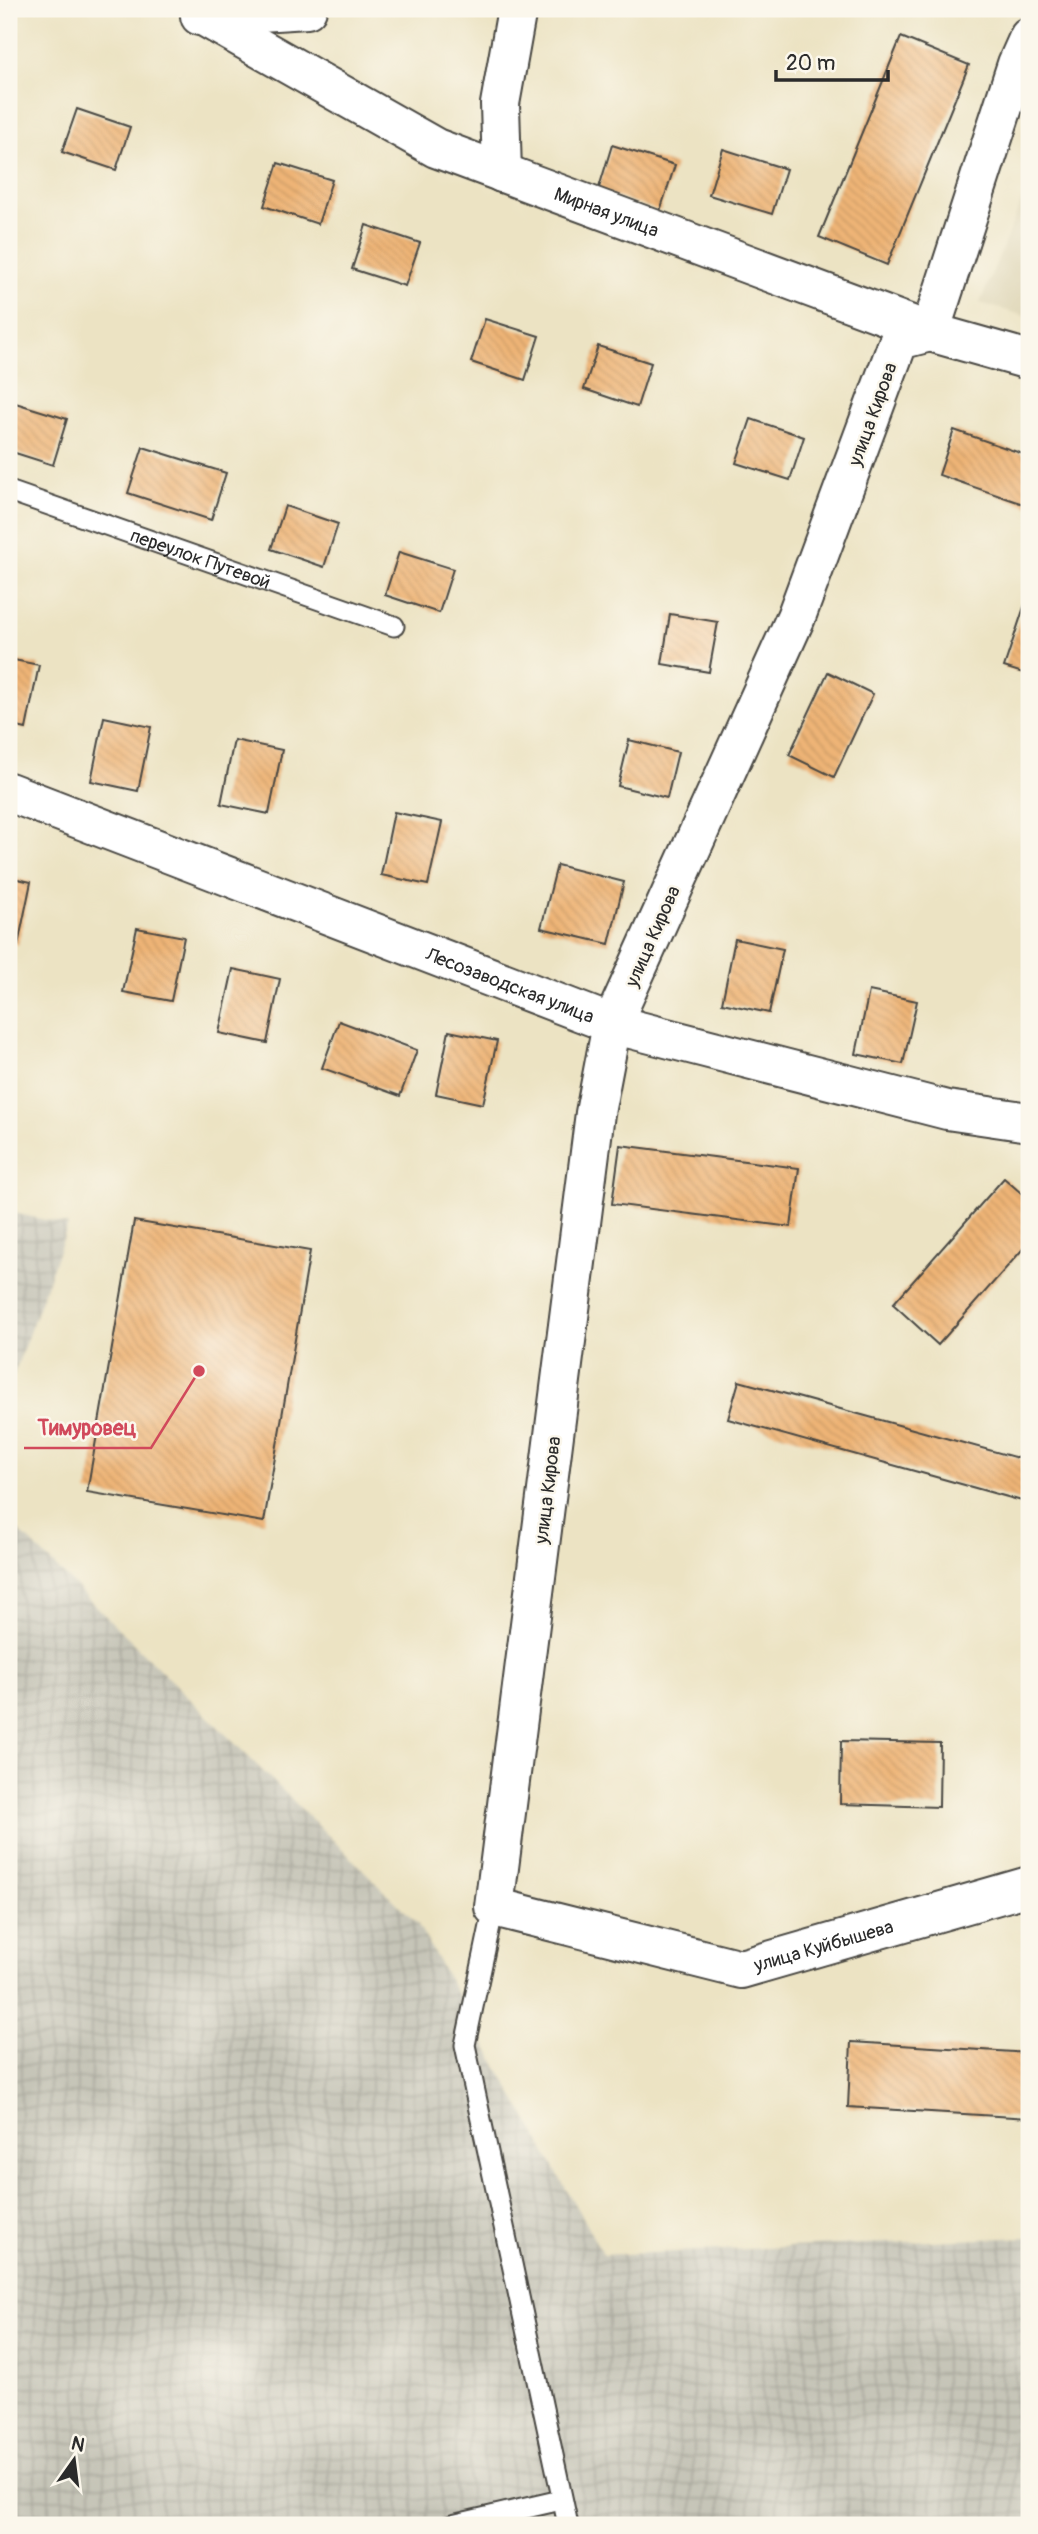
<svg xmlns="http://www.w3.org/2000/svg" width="1038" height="2534" font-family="Pangolin,sans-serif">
  <defs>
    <pattern id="industrial-grid" width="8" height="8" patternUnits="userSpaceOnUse" patternTransform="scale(1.75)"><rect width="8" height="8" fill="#c6c5b8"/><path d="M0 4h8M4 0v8" fill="none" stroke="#aaa99e"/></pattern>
    <pattern id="building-back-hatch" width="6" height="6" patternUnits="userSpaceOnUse" patternTransform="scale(1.75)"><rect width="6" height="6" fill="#eeb476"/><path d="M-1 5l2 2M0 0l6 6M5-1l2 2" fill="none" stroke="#cc9b66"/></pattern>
  </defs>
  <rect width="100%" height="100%" fill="#fbf7ec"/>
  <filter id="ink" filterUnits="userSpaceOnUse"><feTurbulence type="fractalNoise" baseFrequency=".0143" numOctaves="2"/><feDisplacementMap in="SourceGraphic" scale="14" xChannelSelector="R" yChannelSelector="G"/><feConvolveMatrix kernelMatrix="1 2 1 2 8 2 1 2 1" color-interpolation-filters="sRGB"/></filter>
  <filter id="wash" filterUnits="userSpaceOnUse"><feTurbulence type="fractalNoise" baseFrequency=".00686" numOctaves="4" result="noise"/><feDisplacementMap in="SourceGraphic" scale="28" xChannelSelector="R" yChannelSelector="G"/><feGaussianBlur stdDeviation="1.57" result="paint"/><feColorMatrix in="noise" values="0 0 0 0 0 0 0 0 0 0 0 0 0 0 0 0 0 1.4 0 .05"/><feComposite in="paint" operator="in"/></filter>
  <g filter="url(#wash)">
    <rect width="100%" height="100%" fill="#ece3c3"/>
    <path fill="#ddd4b4" d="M 1029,183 L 1029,317 L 980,303 Z"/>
    <g fill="url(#industrial-grid)">
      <path d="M 9,1212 L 68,1225 L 9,1388 Z"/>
      <path d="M 9,1521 L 417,1923 L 603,2255 L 1029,2237 L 1029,2525 L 9,2525 Z"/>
    </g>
    <g id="blocks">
      <g fill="url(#building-back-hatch)">
        <path d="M 901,37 L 969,65 L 887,265 L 819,237 Z"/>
        <path d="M 77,109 L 130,127 L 116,170 L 62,152 Z"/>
        <path d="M 612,145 L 675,165 L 660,211 L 598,191 Z"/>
        <path d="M 723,149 L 786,169 L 772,214 L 709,195 Z"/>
        <path d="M 278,163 L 332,180 L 318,224 L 264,206 Z"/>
        <path d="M 366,225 L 420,243 L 405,286 L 352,269 Z"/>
        <path d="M 485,319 L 539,336 L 525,380 L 471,362 Z"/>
        <path d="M 598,346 L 651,363 L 637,407 L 584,389 Z"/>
        <path d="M 9,401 L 67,419 L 53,465 L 9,451 Z"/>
        <path d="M 751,419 L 804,437 L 790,480 L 736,463 Z"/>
        <path d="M 954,430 L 1029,456 L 1029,506 L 939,475 Z"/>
        <path d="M 143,447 L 226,473 L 211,520 L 128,493 Z"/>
        <path d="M 285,506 L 338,524 L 324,567 L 271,549 Z"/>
        <path d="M 399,552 L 453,569 L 439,613 L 385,595 Z"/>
        <path d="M 1029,592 L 1029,675 L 1004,667 Z"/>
        <path d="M 670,614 L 718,622 L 709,672 L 662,664 Z"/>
        <path d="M 9,659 L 39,665 L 26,729 L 9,725 Z"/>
        <path d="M 828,672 L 873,694 L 834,777 L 789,755 Z"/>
        <path d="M 104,717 L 151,727 L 138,791 L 91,781 Z"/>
        <path d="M 234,740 L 282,750 L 269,814 L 221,804 Z"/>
        <path d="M 629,740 L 678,752 L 667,798 L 618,786 Z"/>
        <path d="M 394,812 L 442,822 L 428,885 L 381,875 Z"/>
        <path d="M 557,865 L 624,882 L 609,944 L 541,928 Z"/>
        <path d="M 9,877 L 31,882 L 18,945 L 9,943 Z"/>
        <path d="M 137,928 L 184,937 L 171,1001 L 123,992 Z"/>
        <path d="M 735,939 L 783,949 L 769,1013 L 722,1003 Z"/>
        <path d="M 233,969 L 280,979 L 267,1043 L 219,1033 Z"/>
        <path d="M 869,991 L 917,1001 L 903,1064 L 856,1054 Z"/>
        <path d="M 339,1021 L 417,1050 L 400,1096 L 322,1068 Z"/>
        <path d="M 449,1031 L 497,1041 L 483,1104 L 436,1094 Z"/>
        <path d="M 620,1145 L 799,1168 L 791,1227 L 612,1204 Z"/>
        <path d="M 1004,1178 L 1029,1200 L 1029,1242 L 938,1345 L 893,1304 Z"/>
        <path d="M 134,1221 L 310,1251 L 264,1522 L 87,1492 Z"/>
        <path d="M 739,1381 L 1029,1461 L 1029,1503 L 728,1419 Z"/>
        <path d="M 841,1741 L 940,1743 L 939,1807 L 840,1804 Z"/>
        <path d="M 851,2042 L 1029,2053 L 1029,2118 L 848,2107 Z"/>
      </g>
    </g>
  </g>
  <g filter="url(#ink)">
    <use href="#blocks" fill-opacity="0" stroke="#484742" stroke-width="2"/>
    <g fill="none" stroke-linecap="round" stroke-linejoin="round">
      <g stroke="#484742" stroke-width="23">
        <g id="service">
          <path id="s1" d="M 9,491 L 394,626"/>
          <path d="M 494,1907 L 465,2045 L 568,2525"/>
          <path d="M 452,2525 L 561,2500"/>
        </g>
      </g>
      <g stroke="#484742" stroke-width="42">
        <g id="minor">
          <path d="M 200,16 L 307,9"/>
          <path id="s2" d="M 203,16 L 436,148 L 930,332 L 1029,360"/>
          <path id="s3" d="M 1029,37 L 1017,64 L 930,332 L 899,340 L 796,617 L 612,1024 L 595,1113 L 494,1907 L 741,1969 L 1029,1886"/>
          <path d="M 502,173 L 500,104 L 517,9"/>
          <path id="s4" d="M 9,792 L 612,1024 L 947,1110 L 1029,1122"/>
        </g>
      </g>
      <use href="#service" stroke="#fff" stroke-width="19"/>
      <use href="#minor" stroke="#fff" stroke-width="38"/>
    </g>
  </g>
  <g text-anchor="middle" stroke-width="5" stroke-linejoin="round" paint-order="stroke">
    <g font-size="19" fill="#2b2b2b" stroke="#fbf7ec">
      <text dy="7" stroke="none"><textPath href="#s2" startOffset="450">Мирная улица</textPath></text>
      <text transform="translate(872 414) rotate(-70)" y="7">улица Кирова</text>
      <text dy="7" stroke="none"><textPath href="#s1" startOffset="203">переулок Путевой</textPath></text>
      <text transform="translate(652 936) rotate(-66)" y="7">улица Кирова</text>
      <text dy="7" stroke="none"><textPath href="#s4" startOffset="537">Лесозаводская улица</textPath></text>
      <text transform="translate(547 1490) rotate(-83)" y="7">улица Кирова</text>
      <text dy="7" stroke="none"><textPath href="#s3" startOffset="2317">улица Куйбышева</textPath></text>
    </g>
  </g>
  <path fill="none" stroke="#d1495b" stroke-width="2.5" d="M199 1371L151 1448H24"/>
  <circle fill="#d1495b" stroke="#fbf7ec" stroke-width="2.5" cx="199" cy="1371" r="7"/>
  <g font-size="21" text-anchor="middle" font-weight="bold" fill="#d1495b" stroke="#fbf7ec" stroke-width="5" stroke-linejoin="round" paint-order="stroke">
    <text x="87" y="1435">Тимуровец</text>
  </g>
  <rect width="1038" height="2534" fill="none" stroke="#fbf7ec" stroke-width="35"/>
  <g transform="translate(74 2460) rotate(14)" stroke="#fbf7ec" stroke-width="5" paint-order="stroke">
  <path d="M0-5L12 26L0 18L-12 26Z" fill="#2b2b2b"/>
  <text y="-10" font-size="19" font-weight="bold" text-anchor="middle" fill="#2b2b2b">N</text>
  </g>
  <path d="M776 70v10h112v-10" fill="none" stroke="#2b2b2b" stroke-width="3.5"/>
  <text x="786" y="70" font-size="21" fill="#2b2b2b" stroke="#fbf7ec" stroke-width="5" paint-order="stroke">20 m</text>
</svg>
